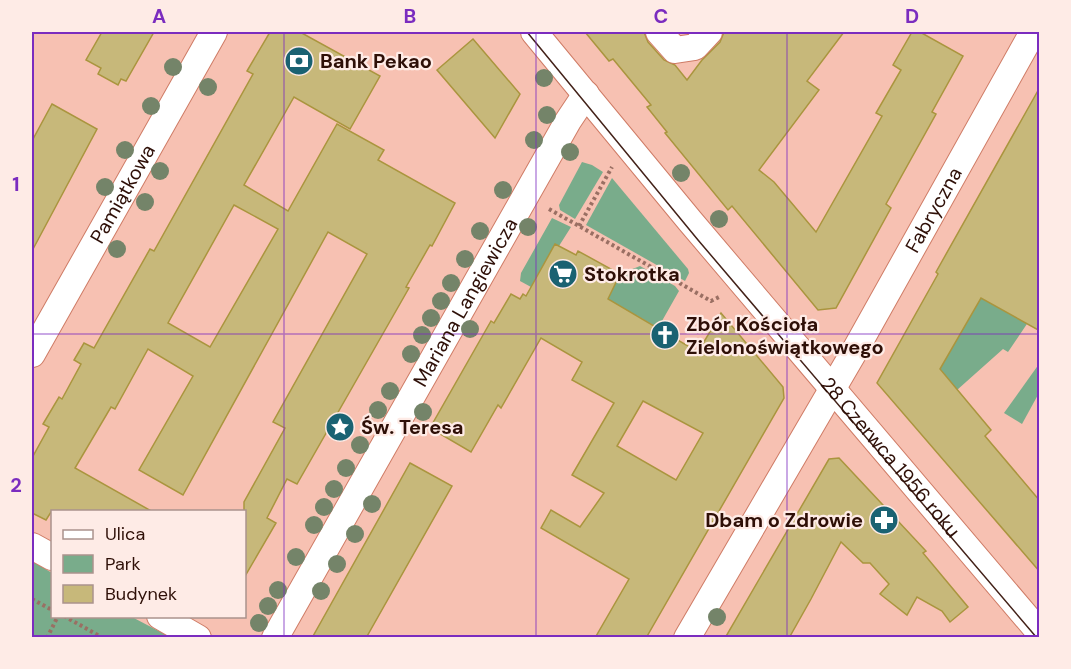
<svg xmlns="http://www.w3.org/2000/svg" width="1071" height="669" font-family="'DM Sans',sans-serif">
  <rect width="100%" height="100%" fill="#f7c1b2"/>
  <g fill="#79ac8b">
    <path d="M 582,162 L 592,165 L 603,172 L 575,219 L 560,210 L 559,205 Z"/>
    <path d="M 612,178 L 688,269 L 689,273 L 685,281 L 586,225 Z"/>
    <path d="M 552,218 L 571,227 L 559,246 L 555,244 L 531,287 L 520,281 L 521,273 Z"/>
    <path d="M 640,266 L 675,286 L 679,291 L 658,328 L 636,315 L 630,326 L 602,310 L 620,274 Z"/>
    <path d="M 1039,286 L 1039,306 L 1008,352 L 1003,349 L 957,390 L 935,377 L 981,298 L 1020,320 Z"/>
    <path d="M 1039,364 L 1039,393 L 1022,424 L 1004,413 Z"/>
    <path d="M 32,561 L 52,573 L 52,616 L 132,617 L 170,637 L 32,637 Z"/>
  </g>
  <g fill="#c7b87a" stroke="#aa953e" stroke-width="1.5" fill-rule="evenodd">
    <path d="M 102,32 L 154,32 L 126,81 L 121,79 L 118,85 L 98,74 L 101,68 L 86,60 Z"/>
    <path d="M 270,32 L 300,32 L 380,76 L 350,129 L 294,97 L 244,185 L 288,211 L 337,124 L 384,150 L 378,160 L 455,203 L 432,246 L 430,245 L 406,287 L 409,288 L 297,484 L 287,479 L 267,518 L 276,523 L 244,578 L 244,502 L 285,428 L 273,422 L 367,254 L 328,232 L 183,495 L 139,470 L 193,376 L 148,349 L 115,409 L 111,407 L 75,468 L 153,512 L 51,512 L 46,520 L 32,513 L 32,458 L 49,427 L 43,424 L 59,397 L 62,399 L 81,364 L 74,360 L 84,343 L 94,348 L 150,249 L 154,251 L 253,74 L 247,71 ZM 234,205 L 278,229 L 210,347 L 168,323 Z"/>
    <path d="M 585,32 L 644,32 L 648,42 L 664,60 L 675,65 L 687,80 L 702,60 L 720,42 L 724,32 L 844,32 L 807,81 L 819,90 L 759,170 L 774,182 L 816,232 L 882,116 L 876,113 L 901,70 L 893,65 L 912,32 L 920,32 L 963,56 L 932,112 L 936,114 L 886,204 L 891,208 L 836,308 L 818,310 L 732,206 L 728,210 L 665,133 L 667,132 L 647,107 L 651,105 L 613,59 L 609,61 Z"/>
    <path d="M 473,39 L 520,94 L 495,138 L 437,70 Z"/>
    <path d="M 1040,87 L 1040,331 L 981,298 L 940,369 L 991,430 L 985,436 L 1040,501 L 1040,572 L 877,383 L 938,274 L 936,272 Z"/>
    <path d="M 52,104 L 97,129 L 32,251 L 32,141 Z"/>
    <path d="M 555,244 L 576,255 L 578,251 L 620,274 L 608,299 L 698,352 L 721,313 L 783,387 L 784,398 L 646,638 L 595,638 L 629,579 L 541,528 L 551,510 L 580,527 L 604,493 L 572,475 L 614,403 L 572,380 L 582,362 L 541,338 L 501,408 L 498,405 L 471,452 L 430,428 L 491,321 L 494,323 L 511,294 L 520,299 L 523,294 L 526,296 ZM 643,401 L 703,433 L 676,480 L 617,446 Z"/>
    <path d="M 839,458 L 926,551 L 923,553 L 968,607 L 950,622 L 942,611 L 917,597 L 907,615 L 880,594 L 889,584 L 870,563 L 863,563 L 841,542 L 811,599 L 789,638 L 725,638 L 829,459 Z"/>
    <path d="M 410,463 L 452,486 L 366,638 L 312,638 Z"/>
  </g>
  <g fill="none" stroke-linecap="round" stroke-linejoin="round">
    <g stroke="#cf7c66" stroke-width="28">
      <g id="minor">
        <path id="s1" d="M 534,32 L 690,221 L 1040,633"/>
        <path d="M 659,32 L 675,50 L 695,47 L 709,32"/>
        <path id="s2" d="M 32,354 L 214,32"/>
        <path d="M 32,546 L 52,557"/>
        <path d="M 160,616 L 198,638"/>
        <path id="s3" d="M 275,638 L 568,121 L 586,94"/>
        <path id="s4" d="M 687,638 L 854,352 L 1033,32"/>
      </g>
    </g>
    <g stroke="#9a6f63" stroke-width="4" stroke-dasharray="3 3" stroke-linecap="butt">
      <path d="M 549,209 L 711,301 L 719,297"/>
      <path d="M 579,226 L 612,167"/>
      <path d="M 32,599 L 52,610"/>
      <path d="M 64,616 L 103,638"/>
      <path d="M 47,638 L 58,616"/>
    </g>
    <use href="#minor" stroke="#fff" stroke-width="26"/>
    <path stroke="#432219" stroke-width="1.5" d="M 527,32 L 698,240 L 1037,638"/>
  </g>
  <g fill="#748469">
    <circle cx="173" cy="67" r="9"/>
    <circle cx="544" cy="78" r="9"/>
    <circle cx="208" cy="87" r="9"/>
    <circle cx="151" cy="106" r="9"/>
    <circle cx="547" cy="115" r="9"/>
    <circle cx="534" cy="140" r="9"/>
    <circle cx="125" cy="150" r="9"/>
    <circle cx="570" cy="152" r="9"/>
    <circle cx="160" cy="171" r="9"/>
    <circle cx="681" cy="173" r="9"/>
    <circle cx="105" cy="187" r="9"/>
    <circle cx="503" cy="190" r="9"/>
    <circle cx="145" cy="202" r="9"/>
    <circle cx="719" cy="219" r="9"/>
    <circle cx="528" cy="227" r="9"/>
    <circle cx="480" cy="231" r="9"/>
    <circle cx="117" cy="249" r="9"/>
    <circle cx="465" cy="259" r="9"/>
    <circle cx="451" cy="283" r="9"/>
    <circle cx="441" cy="301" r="9"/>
    <circle cx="431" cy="318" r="9"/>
    <circle cx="470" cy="329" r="9"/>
    <circle cx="422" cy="335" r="9"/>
    <circle cx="411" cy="354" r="9"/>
    <circle cx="390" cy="391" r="9"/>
    <circle cx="378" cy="410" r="9"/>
    <circle cx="423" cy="412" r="9"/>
    <circle cx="360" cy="445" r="9"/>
    <circle cx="346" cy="468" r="9"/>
    <circle cx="334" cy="489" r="9"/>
    <circle cx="372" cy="504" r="9"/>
    <circle cx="324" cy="507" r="9"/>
    <circle cx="314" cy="525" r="9"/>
    <circle cx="355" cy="534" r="9"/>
    <circle cx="296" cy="557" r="9"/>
    <circle cx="337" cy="564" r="9"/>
    <circle cx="278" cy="590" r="9"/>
    <circle cx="321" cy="591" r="9"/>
    <circle cx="268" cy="606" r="9"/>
    <circle cx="717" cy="617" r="9"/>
    <circle cx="259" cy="623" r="9"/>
  </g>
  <path fill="none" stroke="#7b2cbf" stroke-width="1.5" stroke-opacity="0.55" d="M 284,32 L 284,638M 536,32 L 536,638M 787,32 L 787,638M 32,334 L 1040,334"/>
  <defs>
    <g id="bank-disc" transform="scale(1.5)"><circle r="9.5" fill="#1a6272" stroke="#feebe6"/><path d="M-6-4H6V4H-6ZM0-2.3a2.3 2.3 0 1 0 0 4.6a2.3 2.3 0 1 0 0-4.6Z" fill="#fff"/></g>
    <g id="supermarket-disc" transform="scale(1.5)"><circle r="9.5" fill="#1a6272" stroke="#feebe6"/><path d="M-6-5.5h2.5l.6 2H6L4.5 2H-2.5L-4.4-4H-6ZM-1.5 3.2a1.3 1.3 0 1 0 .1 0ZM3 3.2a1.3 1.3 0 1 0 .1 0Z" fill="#fff"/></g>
    <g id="church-disc" transform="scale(1.5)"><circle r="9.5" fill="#1a6272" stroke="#feebe6"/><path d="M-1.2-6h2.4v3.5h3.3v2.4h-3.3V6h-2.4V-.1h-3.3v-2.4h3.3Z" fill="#fff"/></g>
    <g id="sight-disc" transform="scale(1.5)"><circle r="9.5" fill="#1a6272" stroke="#feebe6"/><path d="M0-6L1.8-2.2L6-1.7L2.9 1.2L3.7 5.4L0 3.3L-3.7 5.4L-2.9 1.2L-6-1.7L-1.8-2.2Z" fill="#fff"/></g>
    <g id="pharmacy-disc" transform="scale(1.5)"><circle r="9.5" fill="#1a6272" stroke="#feebe6"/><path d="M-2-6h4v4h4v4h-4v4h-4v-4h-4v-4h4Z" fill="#fff"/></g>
  </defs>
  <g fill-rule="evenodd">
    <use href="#bank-disc" x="299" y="61"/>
    <use href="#supermarket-disc" x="563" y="274"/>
    <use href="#church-disc" x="665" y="335"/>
    <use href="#sight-disc" x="340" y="427"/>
    <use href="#pharmacy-disc" x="884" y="520"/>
  </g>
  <g text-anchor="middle" stroke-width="4.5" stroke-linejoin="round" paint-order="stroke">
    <g font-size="20" font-weight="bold" fill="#2e0f07" stroke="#feebe6" text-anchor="start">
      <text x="320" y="68">Bank Pekao</text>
      <text x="584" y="281">Stokrotka</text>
      <text x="686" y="331">Zbór Kościoła<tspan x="686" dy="23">Zielonoświątkowego</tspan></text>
      <text x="361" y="434">Św. Teresa</text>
      <text x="863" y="527" text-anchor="end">Dbam o Zdrowie</text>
    </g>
    <g font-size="20" fill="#2e0f07" stroke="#feebe6">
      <text dy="7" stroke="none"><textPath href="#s2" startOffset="184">Pamiątkowa</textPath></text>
      <text dy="7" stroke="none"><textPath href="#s4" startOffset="494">Fabryczna</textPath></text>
      <text dy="7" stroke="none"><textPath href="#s3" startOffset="386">Mariana Langiewicza</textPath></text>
      <text dy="7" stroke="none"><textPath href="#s1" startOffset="555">28 Czerwca 1956 roku</textPath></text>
    </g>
  </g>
  <rect width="1071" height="669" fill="none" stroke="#feebe6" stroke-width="66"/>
  <rect x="51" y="510" width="195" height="108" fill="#feebe6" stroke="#ab938d" stroke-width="1.5"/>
  <rect x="63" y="530" width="30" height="9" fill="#ffffff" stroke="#ab938d" stroke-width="1.5"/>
  <text x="105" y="540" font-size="18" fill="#2e0f07">Ulica</text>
  <rect x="63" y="555" width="30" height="18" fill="#79ac8b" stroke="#ab938d" stroke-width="1.5"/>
  <text x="105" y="570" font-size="18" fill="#2e0f07">Park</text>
  <rect x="63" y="585" width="30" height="18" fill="#c7b87a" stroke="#ab938d" stroke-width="1.5"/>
  <text x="105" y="600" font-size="18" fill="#2e0f07">Budynek</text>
  <rect x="33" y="33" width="1005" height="603" fill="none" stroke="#7b2cbf" stroke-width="2"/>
  <g font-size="20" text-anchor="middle" font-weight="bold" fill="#7b2cbf">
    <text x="159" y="23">A</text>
    <text x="410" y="23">B</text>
    <text x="661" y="23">C</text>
    <text x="912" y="23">D</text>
    <text x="16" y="191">1</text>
    <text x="16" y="492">2</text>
  </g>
</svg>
